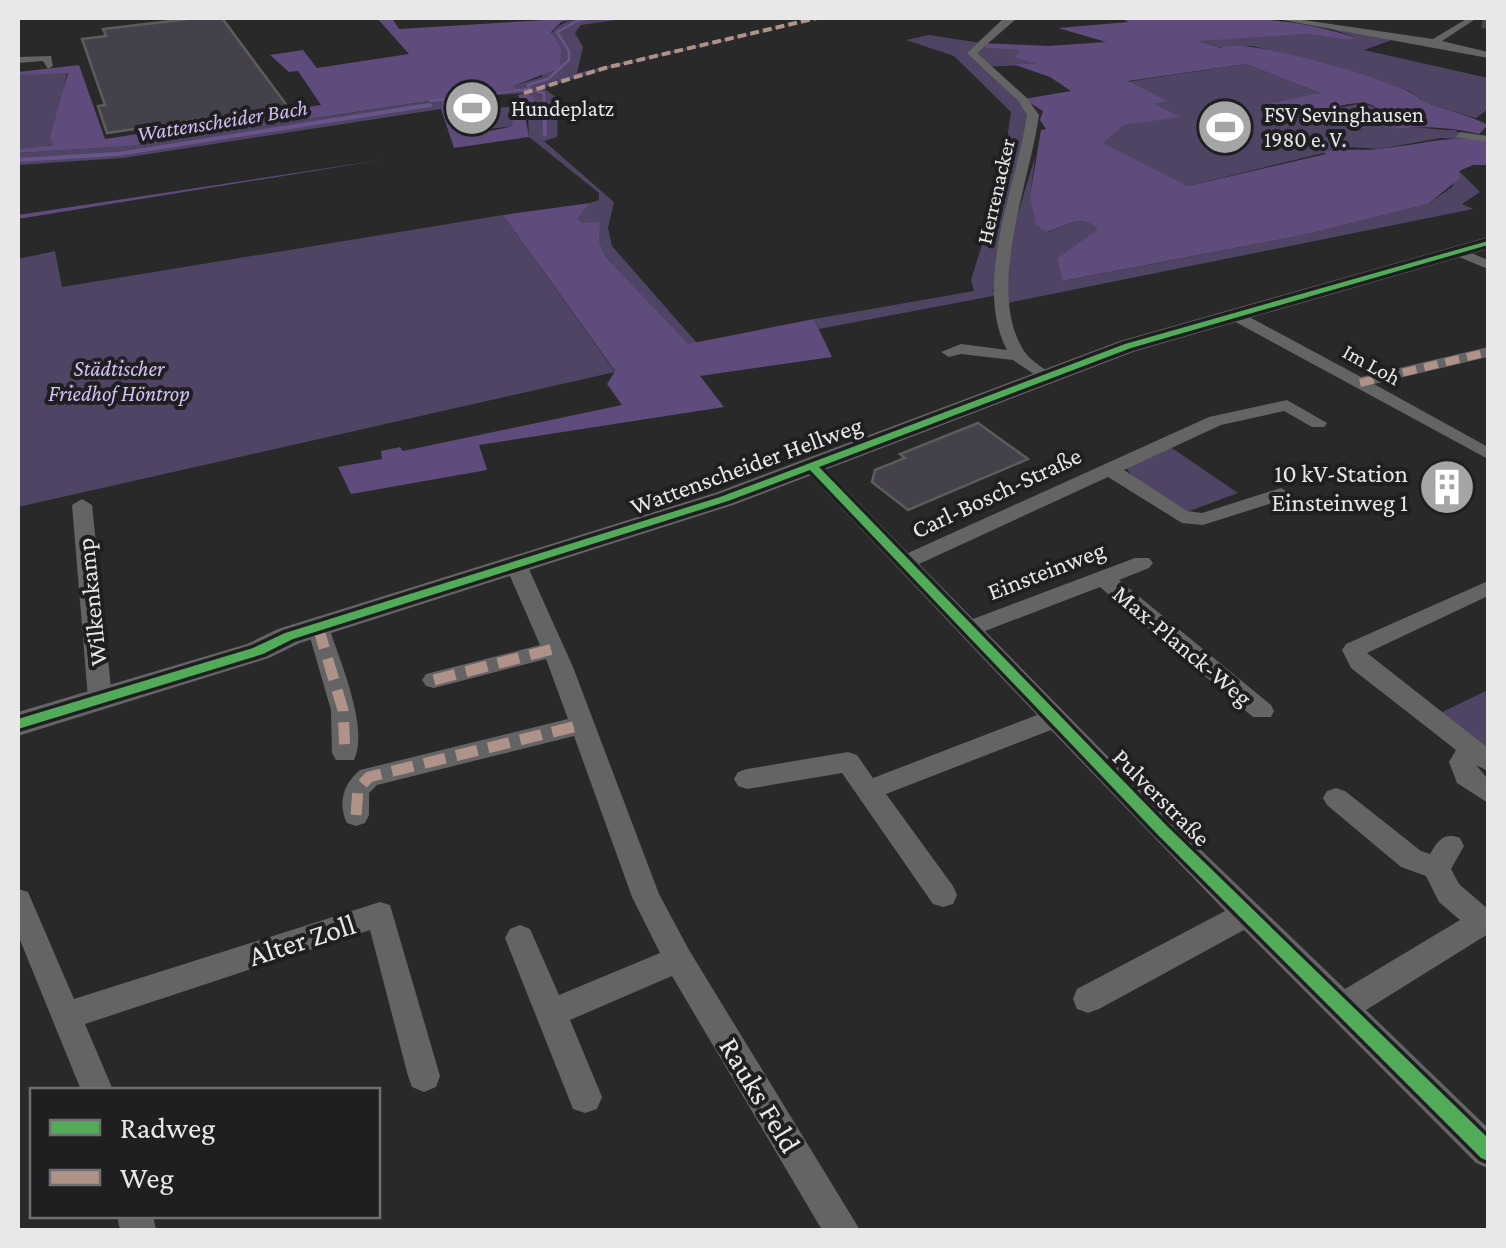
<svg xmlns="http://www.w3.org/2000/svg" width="1506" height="1248" font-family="'Crimson Pro',serif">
  <rect width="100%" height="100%" fill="#292929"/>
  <g fill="#4f4464">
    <path d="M 579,18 L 630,18 L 581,25 L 575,33 L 583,47 L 577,73 L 821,18 L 619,65 L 543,88 L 557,98 C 555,111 559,125 557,137 L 544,141 L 614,202 L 608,228 L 612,246 L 697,343 L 688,345 L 605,256 L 599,240 L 576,219 L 590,203 L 599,200 L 599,193 L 529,137 L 527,93 L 452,98 L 515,90 L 512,86 L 542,77 C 548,45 543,26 579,18 Z"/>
    <path d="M 1320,25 L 1409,41 L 1420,45 L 1392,40 L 1364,50 L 1488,78 L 1488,109 L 1476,118 L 1426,103 L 1412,92 L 1376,79 L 1253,46 L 1222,48 L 1194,40 L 1308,34 L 1345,40 L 1354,37 Z"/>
    <path d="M 929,35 L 981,43 L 986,48 L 1021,50 L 1042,64 L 983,67 L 1029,112 L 997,289 L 992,290 L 998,295 L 819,329 L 814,319 L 974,291 L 971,280 L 1001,183 L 1011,112 L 954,56 L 906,40 Z"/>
    <path d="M 1246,64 L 1322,94 L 1274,102 L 1301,115 L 1363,103 L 1382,110 L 1398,129 C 1421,125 1433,131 1455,130 L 1469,140 L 1441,138 L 1379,149 L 1348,147 L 1188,186 L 1102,143 L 1124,125 L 1177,116 L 1153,104 L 1165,101 L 1126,82 Z"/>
    <path d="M 67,71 L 54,145 L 18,149 L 18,75 Z"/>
    <path d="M 443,99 L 441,109 L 123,158 L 18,165 L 18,153 L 130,146 Z"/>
    <path d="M 518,106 L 512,126 L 470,132 L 454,126 L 457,111 Z"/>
    <path d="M 1035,157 L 1030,196 L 1048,232 C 1067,226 1082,213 1099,229 L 1064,281 L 1308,234 L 1428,204 L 1452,187 L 1459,171 L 1480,192 L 1462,204 L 1473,209 L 1007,303 L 1010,240 Z"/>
    <path d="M 503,215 L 615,372 L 18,507 L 18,259 L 55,251 L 62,287 Z"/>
    <path d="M 1169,446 L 1238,493 L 1184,513 L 1133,477 L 1127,469 L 1132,461 Z"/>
    <path d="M 1488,690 L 1488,752 L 1438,714 Z"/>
  </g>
  <g fill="#5f4c7d">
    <path d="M 377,18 L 392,18 L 399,29 L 579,18 L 561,22 L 551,32 L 561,49 L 560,68 L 513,86 L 516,89 L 453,98 L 458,114 L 454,126 C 475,134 491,132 512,126 L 514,113 L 521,101 L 518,95 L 527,93 L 535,98 L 526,121 L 529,137 L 454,148 L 441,109 L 442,99 L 130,146 L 18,153 L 18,149 L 54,145 L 50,137 L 68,73 L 18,75 L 18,72 L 79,65 L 105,139 L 321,105 L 298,71 L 289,72 L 270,55 L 303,50 L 317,68 L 409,54 Z"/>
    <path d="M 1119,18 C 1199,18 1280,11 1356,38 L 1345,40 L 1308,34 L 1198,41 L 1221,48 C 1243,36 1383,78 1410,92 C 1417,95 1422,102 1430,104 C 1450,111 1469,115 1488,125 L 1479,134 C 1454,128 1422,125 1398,129 C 1384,120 1380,103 1362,103 C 1331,102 1297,128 1271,103 L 1320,93 L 1246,64 L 1128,81 L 1167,101 L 1154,104 L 1180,117 L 1124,125 L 1103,143 L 1188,186 L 1326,154 L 1323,152 C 1342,148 1359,151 1378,149 C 1416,146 1450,134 1488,141 L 1488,165 L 1473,165 L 1459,171 L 1460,178 L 1428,204 L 1308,234 L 1063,281 L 1057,259 L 1098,229 C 1082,213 1066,226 1047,232 L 1036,225 L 1030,196 L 1041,130 L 1046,129 L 1040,120 L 1043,111 L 1024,99 L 1071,91 L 1050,77 L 1012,64 L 1037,64 L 1014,57 L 1020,50 L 986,48 L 981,43 L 1048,46 L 1106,42 L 1058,28 L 1129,22 Z"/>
    <path d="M 387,159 L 18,219 L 18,215 Z"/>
    <path d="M 590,203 L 577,219 L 581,223 L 600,222 L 599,240 L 605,256 L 688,344 L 814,319 L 832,357 L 700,376 L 724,407 L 479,445 L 487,470 L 351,494 L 338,467 L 382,459 L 381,451 L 400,447 L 403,451 L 622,405 L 607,384 L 615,371 L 503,215 Z"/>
  </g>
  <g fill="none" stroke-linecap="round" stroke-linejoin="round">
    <g stroke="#685489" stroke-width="2.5">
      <path d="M 536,91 L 544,93 L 544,106"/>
      <path d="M 430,101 L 529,89 L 528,85 L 548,79 L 569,60 L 569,51 L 557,32 L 579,20 L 598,18"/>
      <path d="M 425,106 L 430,105"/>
    </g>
    <g stroke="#685489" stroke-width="4">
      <path d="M 544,103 L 545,134"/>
      <path d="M 18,160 L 118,154 L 430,105"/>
    </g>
  </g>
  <g fill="#45414a" stroke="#5c5c5d" stroke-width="2.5">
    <path d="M 197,18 L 222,18 L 288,107 L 107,133 L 98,106 L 105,105 L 82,39 L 106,36 L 103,29 Z"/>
    <path d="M 978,423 L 1028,459 L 908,510 L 872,482 L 875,470 L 905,458 L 900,454 Z"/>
  </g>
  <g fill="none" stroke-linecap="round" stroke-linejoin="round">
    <path stroke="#464646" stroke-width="10" stroke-dasharray="10 5" stroke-linecap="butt" d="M 1482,23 L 1488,24"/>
    <g fill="#646464" fill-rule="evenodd">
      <path d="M 1004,18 L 1016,19 L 977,53 L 1027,98 L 1039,115 C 1030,182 985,290 1024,351 C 1031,362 1044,367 1052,376 L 1044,381 L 1013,360 L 961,354 L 949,357 L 941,352 L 961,344 L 1007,350 C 972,283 1017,185 1027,115 L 1019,102 L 967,53 Z"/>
      <path d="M 1272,18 L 1290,18 L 1433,39 L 1468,18 L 1477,18 L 1442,41 L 1488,52 L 1488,58 Z"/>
      <path d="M 51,56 L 53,66 L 48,69 L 43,61 L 18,63 L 18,57 Z"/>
      <path d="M 1460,132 L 1488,136 L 1488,142 L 1456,137 Z"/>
      <path d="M 1459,248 L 1488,260 L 1488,269 L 1454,255 L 1452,252 Z"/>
      <path d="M 1228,312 L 1240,312 L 1361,377 L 1488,347 L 1488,357 L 1374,384 L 1488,447 L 1488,459 L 1228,318 Z"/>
      <path d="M 1287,400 L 1327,423 L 1324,427 L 1312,427 L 1284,411 L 1221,425 L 1124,470 L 1187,511 L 1202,513 L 1281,488 L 1291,494 L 1288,498 L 1203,525 L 1182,523 L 1108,477 L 919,564 L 973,619 L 1135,558 L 1149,558 L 1153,563 L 1149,568 L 1119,580 L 1271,705 L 1274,711 L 1271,717 L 1253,717 L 1100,587 L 985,631 L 1173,823 L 1345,989 L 1460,920 L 1439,902 L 1426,876 L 1401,867 L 1327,805 L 1323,798 L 1327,791 L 1336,788 L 1345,791 L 1421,851 L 1430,854 C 1438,841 1443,832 1460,838 L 1464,846 L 1451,869 L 1459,884 L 1488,909 L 1488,934 L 1366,1010 L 1488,1128 L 1488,1168 L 1476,1163 L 1244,930 L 1099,1009 L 1088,1013 L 1077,1009 L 1073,999 L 1077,989 L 1225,911 L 1051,730 L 886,794 L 953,886 L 957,895 L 953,904 L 943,907 L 933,904 L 842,773 L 747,789 L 738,786 L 734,779 L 738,772 L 747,769 L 848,752 L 857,755 L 873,778 L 1037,715 L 806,471 L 806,463 L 820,463 L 908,553 L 1209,417 Z"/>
      <path d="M 82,499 L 92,505 L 112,698 L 109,704 L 91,704 L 88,698 L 72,505 Z"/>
      <path d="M 517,560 L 528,567 L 573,667 L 659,894 L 689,950 L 860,1230 L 822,1230 L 672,976 L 570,1020 L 602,1097 L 597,1109 L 585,1113 L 573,1109 L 505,938 L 510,929 L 520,925 L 530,929 L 559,995 L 660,953 L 632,897 L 574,736 L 377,785 L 369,793 L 369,815 L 365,823 L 356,826 L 347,823 C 337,803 344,783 360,770 L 568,719 L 546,659 L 434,688 L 426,686 L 422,680 L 426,674 L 540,645 L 506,567 Z"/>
      <path d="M 1488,581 L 1488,596 L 1367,653 L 1488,748 L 1488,771 L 1476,765 L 1488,779 L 1488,803 L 1457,783 L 1449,762 L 1456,750 L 1351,668 L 1342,650 L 1346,644 Z"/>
      <path d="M 318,619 L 329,627 C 339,659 370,729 354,760 L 336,760 L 332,753 L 331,710 L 307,627 Z"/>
      <path d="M 18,889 L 28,892 L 74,999 L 380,902 L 390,905 L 440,1076 L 436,1087 L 424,1092 L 412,1087 L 408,1076 L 370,930 L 85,1024 L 113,1090 L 81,1090 L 18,935 Z"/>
      <path d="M 117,1216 L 153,1216 L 156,1230 L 120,1230 Z"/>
    </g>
    <path fill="#646464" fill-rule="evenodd" d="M 1488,237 L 1488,249 L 1136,351 L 733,505 L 300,643 L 269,658 L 18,736 L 18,712 L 247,644 L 278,629 L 715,493 L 1120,341 Z"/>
    <path stroke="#af9288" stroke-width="4" stroke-dasharray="9 4" stroke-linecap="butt" d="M 524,93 L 605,68 L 817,18"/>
    <path stroke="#af9288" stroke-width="8" stroke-dasharray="14 8" stroke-linecap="butt" d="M 1360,383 L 1488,352"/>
    <g stroke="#af9288" stroke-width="11" stroke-dasharray="22 11" stroke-linecap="butt">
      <path d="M 318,627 L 343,710 L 345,753"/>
      <path d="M 434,680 L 553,649"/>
      <path d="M 356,815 L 358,789 L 369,777 L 581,725"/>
    </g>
    <g stroke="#1f1e20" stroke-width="7">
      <path id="cycleway" d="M 1488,241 L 1488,245 L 1131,348 L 819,467 L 1168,827 L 1488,1138 L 1488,1161 L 1481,1158 L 1158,835 L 810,470 L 728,501 L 293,639 L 263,654 L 18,729 L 18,719 L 253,648 L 285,633 L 720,497 L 1125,344 Z"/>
    </g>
    <use href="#cycleway" fill="#51ab58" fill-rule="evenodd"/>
  </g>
  <defs>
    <g id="stadium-disc" transform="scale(2.875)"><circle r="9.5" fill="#a5a5a6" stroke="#1f1e20"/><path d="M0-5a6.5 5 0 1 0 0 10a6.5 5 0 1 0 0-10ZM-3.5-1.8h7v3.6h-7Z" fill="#fff"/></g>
    <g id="building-disc" transform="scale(2.875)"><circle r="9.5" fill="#a5a5a6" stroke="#1f1e20"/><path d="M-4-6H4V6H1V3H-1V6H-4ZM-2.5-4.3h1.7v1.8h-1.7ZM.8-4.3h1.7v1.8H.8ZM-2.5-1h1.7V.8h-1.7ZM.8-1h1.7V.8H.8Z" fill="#fff"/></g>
  </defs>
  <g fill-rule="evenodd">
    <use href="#stadium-disc" x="472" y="108"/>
    <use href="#stadium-disc" x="1225" y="127"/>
    <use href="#building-disc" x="1447" y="487"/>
  </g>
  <g text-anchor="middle" stroke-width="8" stroke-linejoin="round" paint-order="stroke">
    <g font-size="22" fill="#e8e8e9" stroke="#1f1e20" text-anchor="start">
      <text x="511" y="116">Hundeplatz</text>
      <text x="1264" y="122">FSV Sevinghausen<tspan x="1264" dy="25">1980 e. V.</tspan></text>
    </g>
    <g font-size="22" font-style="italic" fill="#d1bff3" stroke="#1f1e20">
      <text transform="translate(222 120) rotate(-9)" y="8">Wattenscheider Bach</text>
    </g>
    <g font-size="22" fill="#e8e8e9" stroke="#1f1e20">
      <text transform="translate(995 191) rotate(-77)" y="8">Herrenacker</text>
      <text transform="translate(1372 364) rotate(29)" y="8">Im Loh</text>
    </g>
    <g font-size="22" font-style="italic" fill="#d4c2f6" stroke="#1f1e20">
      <text x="119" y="376">Städtischer<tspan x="119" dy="25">Friedhof Höntrop</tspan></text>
    </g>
    <g font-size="25" fill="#e8e8e9" stroke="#1f1e20">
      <text transform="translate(746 465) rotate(-20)" y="9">Wattenscheider Hellweg</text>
      <text transform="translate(996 492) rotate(-25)" y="9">Carl-Bosch-Straße</text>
      <text transform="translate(1046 570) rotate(-21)" y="9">Einsteinweg</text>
      <text transform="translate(91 602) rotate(-96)" y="9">Wilkenkamp</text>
      <text transform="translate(1183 645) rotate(40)" y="9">Max-Planck-Weg</text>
      <text transform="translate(1162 797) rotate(45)" y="9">Pulverstraße</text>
    </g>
    <g font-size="25" fill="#e8e8e9" stroke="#1f1e20" text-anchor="end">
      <text x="1408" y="482">10 kV-Station<tspan x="1408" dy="29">Einsteinweg 1</tspan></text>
    </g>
    <g font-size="30" fill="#e8e8e9" stroke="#1f1e20">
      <text transform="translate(302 940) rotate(-18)" y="10">Alter Zoll</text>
      <text transform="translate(760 1095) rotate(59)" y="10">Rauks Feld</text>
    </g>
  </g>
  <rect width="1506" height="1248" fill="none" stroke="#e8e8e9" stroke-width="40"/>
  <rect x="30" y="1088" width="350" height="130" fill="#1f1e20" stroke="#6f6f70" stroke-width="2.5"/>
  <rect x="50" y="1120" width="50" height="15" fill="#51ab58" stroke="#6f6f70" stroke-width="2.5"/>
  <text x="120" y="1138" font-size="30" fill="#e8e8e9">Radweg</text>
  <rect x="50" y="1170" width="50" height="15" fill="#af9288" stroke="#6f6f70" stroke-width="2.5"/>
  <text x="120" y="1188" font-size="30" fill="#e8e8e9">Weg</text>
</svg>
